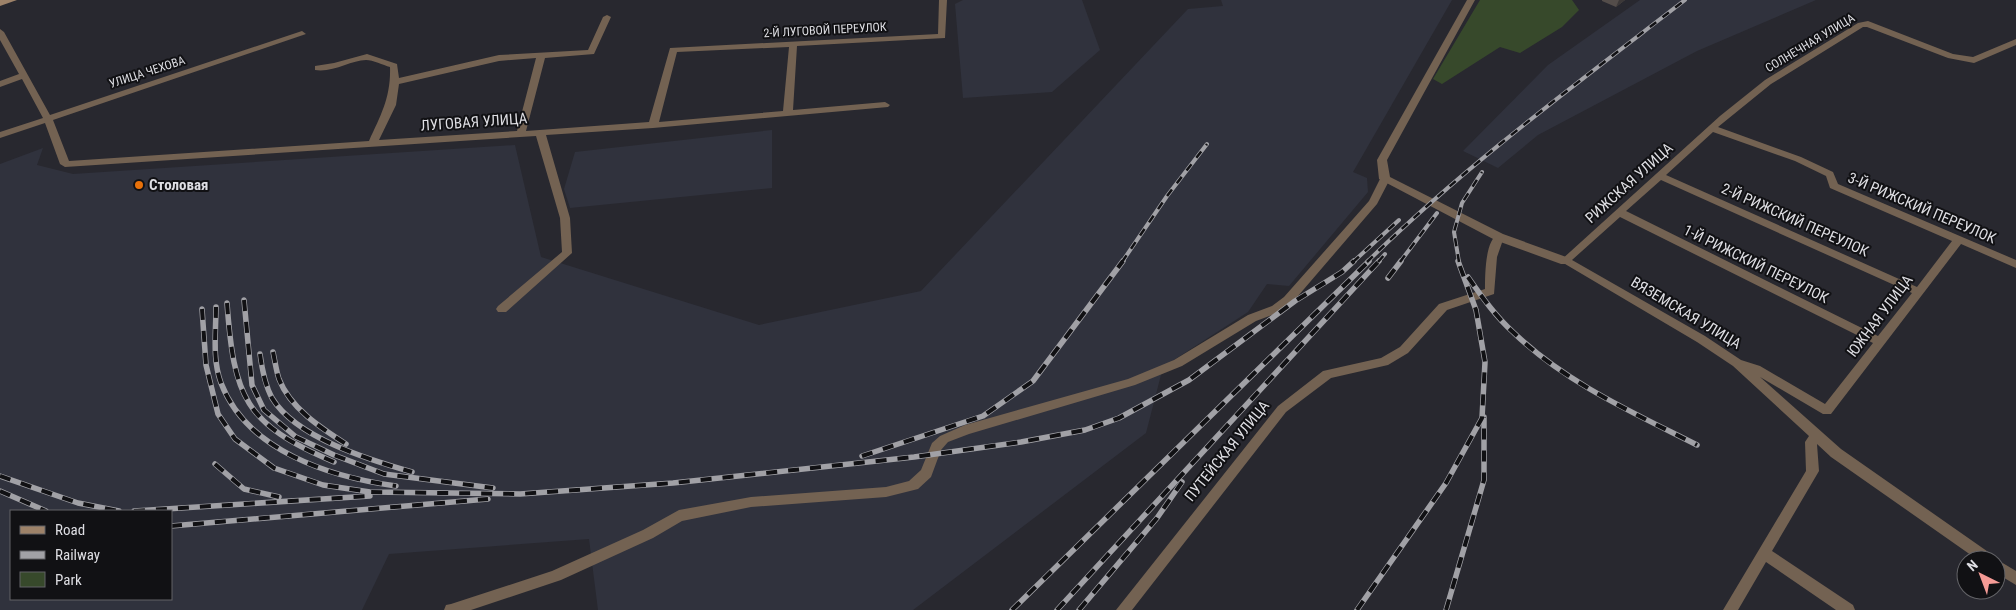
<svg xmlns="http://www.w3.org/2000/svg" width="2016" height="610" font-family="'Roboto Condensed',sans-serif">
  <rect width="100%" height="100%" fill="#28282f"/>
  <g fill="#30323d" fill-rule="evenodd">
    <path d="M 963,0 L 1082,0 L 1100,50 L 1052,92 L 963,98 L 955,4 Z"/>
    <path d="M 1221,0 L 1452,0 L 1353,172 L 1367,178 L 1368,192 L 1289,286 L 1267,284 L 1248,312 L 1163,367 L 1146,433 L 913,610 L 598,610 L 589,539 L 389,554 L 362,610 L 0,610 L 0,164 L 43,148 L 37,165 L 73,174 L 515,145 L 541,257 L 759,325 L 921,291 L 1188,9 L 1223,6 ZM 11,511 L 171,511 L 171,599 L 11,599 Z"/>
    <path d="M 1640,0 L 1816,0 L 1697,51 L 1538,135 L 1498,168 L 1463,151 L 1548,65 Z"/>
    <path d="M 772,130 L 772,188 L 570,208 L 564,189 L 575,152 Z"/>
  </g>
  <path fill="#37492b" d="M 1480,0 L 1572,0 L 1579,10 L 1562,27 L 1520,53 L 1500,47 L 1442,84 L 1433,79 Z"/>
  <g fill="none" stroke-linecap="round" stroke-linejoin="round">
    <g fill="#736252" fill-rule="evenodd">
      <path d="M 939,0 L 947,0 L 945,38 L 797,46 L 793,110 L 885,102 L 890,105 L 888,107 L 653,128 L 546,135 L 570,218 L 572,253 L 506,312 L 498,312 L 496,309 L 498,306 L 562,252 L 560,218 L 536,136 L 65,167 L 60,164 L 45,123 L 0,138 L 0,132 L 43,118 L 22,79 L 0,87 L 0,81 L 19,74 L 0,40 L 0,29 L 4,32 L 50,115 L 302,31 L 306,34 L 53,120 L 69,161 L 369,141 C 381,115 391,97 390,67 C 383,65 373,60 366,60 C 351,60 333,73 315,70 L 315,66 L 334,63 L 367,54 L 397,64 L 399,78 L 499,55 L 588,50 L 603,17 L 607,15 L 611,17 L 594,54 L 545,58 L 526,131 L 649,122 L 670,48 L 938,34 ZM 789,47 L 783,111 L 659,122 L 677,52 ZM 536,58 L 517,131 L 379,140 L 396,105 L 399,84 L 499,61 Z"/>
      <path d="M 1868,21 L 1953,54 L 1973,57 L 2016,39 L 2016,45 L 1974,63 L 1948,58 L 1867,27 L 1863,27 L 1771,84 L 1718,127 L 1801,157 L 1833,172 L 1838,184 L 2016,260 L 2016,268 L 1961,244 L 1831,414 L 1823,414 L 1760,377 L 1841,449 L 1994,556 L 1996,559 L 2016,571 L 2016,585 L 1996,573 L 1996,560 L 1978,560 L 1831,457 L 1817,444 L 1819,471 L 1772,551 L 1853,605 L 1855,610 L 1836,610 L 1766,562 L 1738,610 L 1723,610 L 1806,471 L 1805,442 L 1809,436 L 1733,366 L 1697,342 L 1560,261 L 1720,116 L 1765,80 L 1858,23 ZM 1713,132 L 1795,161 L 1826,176 L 1830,188 L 1952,241 L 1917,287 L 1666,175 ZM 1661,180 L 1912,293 L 1878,336 L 1626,211 ZM 1620,217 L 1873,343 L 1825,404 L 1760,366 L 1741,360 L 1705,336 L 1572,260 Z"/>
      <path d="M 1385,176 L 1390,179 L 1377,204 L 1292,303 L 1280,312 L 1256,321 L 1182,366 L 1135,385 L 969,434 L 948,442 L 941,450 L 931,477 L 918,489 L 886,497 L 751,507 L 682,521 L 653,538 L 561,580 L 471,610 L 444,610 L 446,605 L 451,604 L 552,571 L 643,530 L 679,510 L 751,497 L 886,487 L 909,481 L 921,470 L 932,443 L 940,436 L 965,425 L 1128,379 L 1174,360 L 1248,315 L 1272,306 L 1284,297 L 1369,201 L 1380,179 Z"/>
      <path d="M 1499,234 L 1504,237 L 1497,257 L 1494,294 L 1447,310 L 1408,353 L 1388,365 L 1331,378 L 1286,412 L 1132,610 L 1116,610 L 1278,406 L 1323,371 L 1381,358 L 1400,347 L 1439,304 L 1485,289 C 1485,276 1485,238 1499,234 Z"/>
    </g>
    <path fill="#736252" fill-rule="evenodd" d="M 1467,0 L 1475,0 L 1387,160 L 1390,177 L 1503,234 L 1569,258 L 1571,261 L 1569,264 L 1561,264 L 1495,240 L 1379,179 L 1377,160 Z"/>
    <path fill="#9d8269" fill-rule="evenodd" d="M 0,0 L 17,0 L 0,6 Z"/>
    <g stroke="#a1a1a6" stroke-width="4">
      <g id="rail-far1">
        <path d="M 1122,262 L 1167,196 L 1207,144"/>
        <path d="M 1353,262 L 1399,220"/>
        <path d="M 1367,262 C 1466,165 1576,84 1685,0"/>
        <path d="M 1378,262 L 1385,254"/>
        <path d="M 1400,262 L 1437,213"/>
        <path d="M 1459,262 L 1454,232 L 1462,203 L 1482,172"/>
      </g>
    </g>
    <g stroke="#a1a1a6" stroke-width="5.5">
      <g id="rail">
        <path d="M 1468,277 C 1482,297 1496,317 1514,333 C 1566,383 1634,413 1697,445"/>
        <path d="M 1388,278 L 1401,261"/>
        <path d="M 244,300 L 252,385 L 264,410 L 296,437 L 334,455 L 384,474 L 493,488"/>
        <path d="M 227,303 C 234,397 244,424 334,462"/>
        <path d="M 216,307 C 216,331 212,359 221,383 C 247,451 330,477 396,486"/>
        <path d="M 202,309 L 206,365 L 218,414 L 235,439 L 274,468 L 323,485 L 370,492 L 520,494 L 673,483 L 914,457 L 1021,442 L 1085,430 L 1119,418 L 1189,380 L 1295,301 L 1342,272 L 1354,261"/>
        <path d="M 273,352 C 275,361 276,370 279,379 C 290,408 321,428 346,444"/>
        <path d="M 260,354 C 262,369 265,385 272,398 C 296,438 370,460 412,472"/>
        <path d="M 862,456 L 983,416 L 1033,381 L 1123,261"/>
        <path d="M 215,464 L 244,489 L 279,497"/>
        <path d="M 0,476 L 78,503 L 119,511"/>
        <path d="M 0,491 L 46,511"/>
        <path d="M 134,511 L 370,496"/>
        <path d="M 171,526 L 488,499"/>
        <path d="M 1012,610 L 1369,261"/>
        <path d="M 1057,610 L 1379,261"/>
        <path d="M 1079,610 L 1157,518 L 1182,482"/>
        <path d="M 1357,610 L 1446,483 L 1482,418 L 1485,362 L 1476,310 L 1458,261"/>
        <path d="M 1446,610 L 1484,480 L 1484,417"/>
      </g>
    </g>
    <use href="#rail-far1" stroke="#111114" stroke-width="2.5" stroke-dasharray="8" stroke-linecap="butt"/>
    <use href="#rail" stroke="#111114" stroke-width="4" stroke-dasharray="11" stroke-linecap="butt"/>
  </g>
  <path fill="#544d4a" d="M 1602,0 L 1625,0 L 1616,7 L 1602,1 Z"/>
  <path fill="#3c3838" d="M 1619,0 L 1625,0 L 1616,7 Z"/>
  <circle fill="#e8710a" stroke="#111114" stroke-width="2" cx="139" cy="185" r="5"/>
  <g text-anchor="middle" stroke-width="4" stroke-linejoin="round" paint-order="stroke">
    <g font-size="12" fill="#dedee3" stroke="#111114">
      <text transform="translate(825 30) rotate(-3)" y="4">2-Й ЛУГОВОЙ ПЕРЕУЛОК</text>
      <text transform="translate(1810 43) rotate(-31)" y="4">СОЛНЕЧНАЯ УЛИЦА</text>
      <text transform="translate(147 72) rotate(-18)" y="4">УЛИЦА ЧЕХОВА</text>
    </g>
    <g font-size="15" fill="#dedee3" stroke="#111114">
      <text transform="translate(474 122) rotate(-4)" y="5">ЛУГОВАЯ УЛИЦА</text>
      <text transform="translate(1629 183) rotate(-42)" y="5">РИЖСКАЯ УЛИЦА</text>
      <text transform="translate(1922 208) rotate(23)" y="5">3-Й РИЖСКИЙ ПЕРЕУЛОК</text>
      <text transform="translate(1795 220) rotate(24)" y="5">2-Й РИЖСКИЙ ПЕРЕУЛОК</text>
      <text transform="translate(1756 264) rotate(26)" y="5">1-Й РИЖСКИЙ ПЕРЕУЛОК</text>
      <text transform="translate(1686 313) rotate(31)" y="5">ВЯЗЕМСКАЯ УЛИЦА</text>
      <text transform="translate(1880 316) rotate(-53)" y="5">ЮЖНАЯ УЛИЦА</text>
      <text transform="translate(1227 451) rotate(-51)" y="5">ПУТЕЙСКАЯ УЛИЦА</text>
    </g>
    <g font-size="15" font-weight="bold" fill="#dedee3" stroke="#111114" text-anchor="start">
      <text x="149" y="190">Столовая</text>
    </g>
  </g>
  <rect x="10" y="510" width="162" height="90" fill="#111114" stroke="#636367"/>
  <rect x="20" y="526" width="25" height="8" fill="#9d8269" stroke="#636367"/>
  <text x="55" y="535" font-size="15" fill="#dedee3">Road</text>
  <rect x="20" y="551" width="25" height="8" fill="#a1a1a6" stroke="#636367"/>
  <text x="55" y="560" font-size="15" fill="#dedee3">Railway</text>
  <rect x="20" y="572" width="25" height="15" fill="#37492b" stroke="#636367"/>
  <text x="55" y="585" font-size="15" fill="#dedee3">Park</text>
  <g transform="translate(1981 575) rotate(318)"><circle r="24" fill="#111114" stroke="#636367"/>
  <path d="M0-4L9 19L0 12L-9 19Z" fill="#f59b96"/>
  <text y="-8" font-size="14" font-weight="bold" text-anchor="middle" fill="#dedee3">N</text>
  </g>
</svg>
